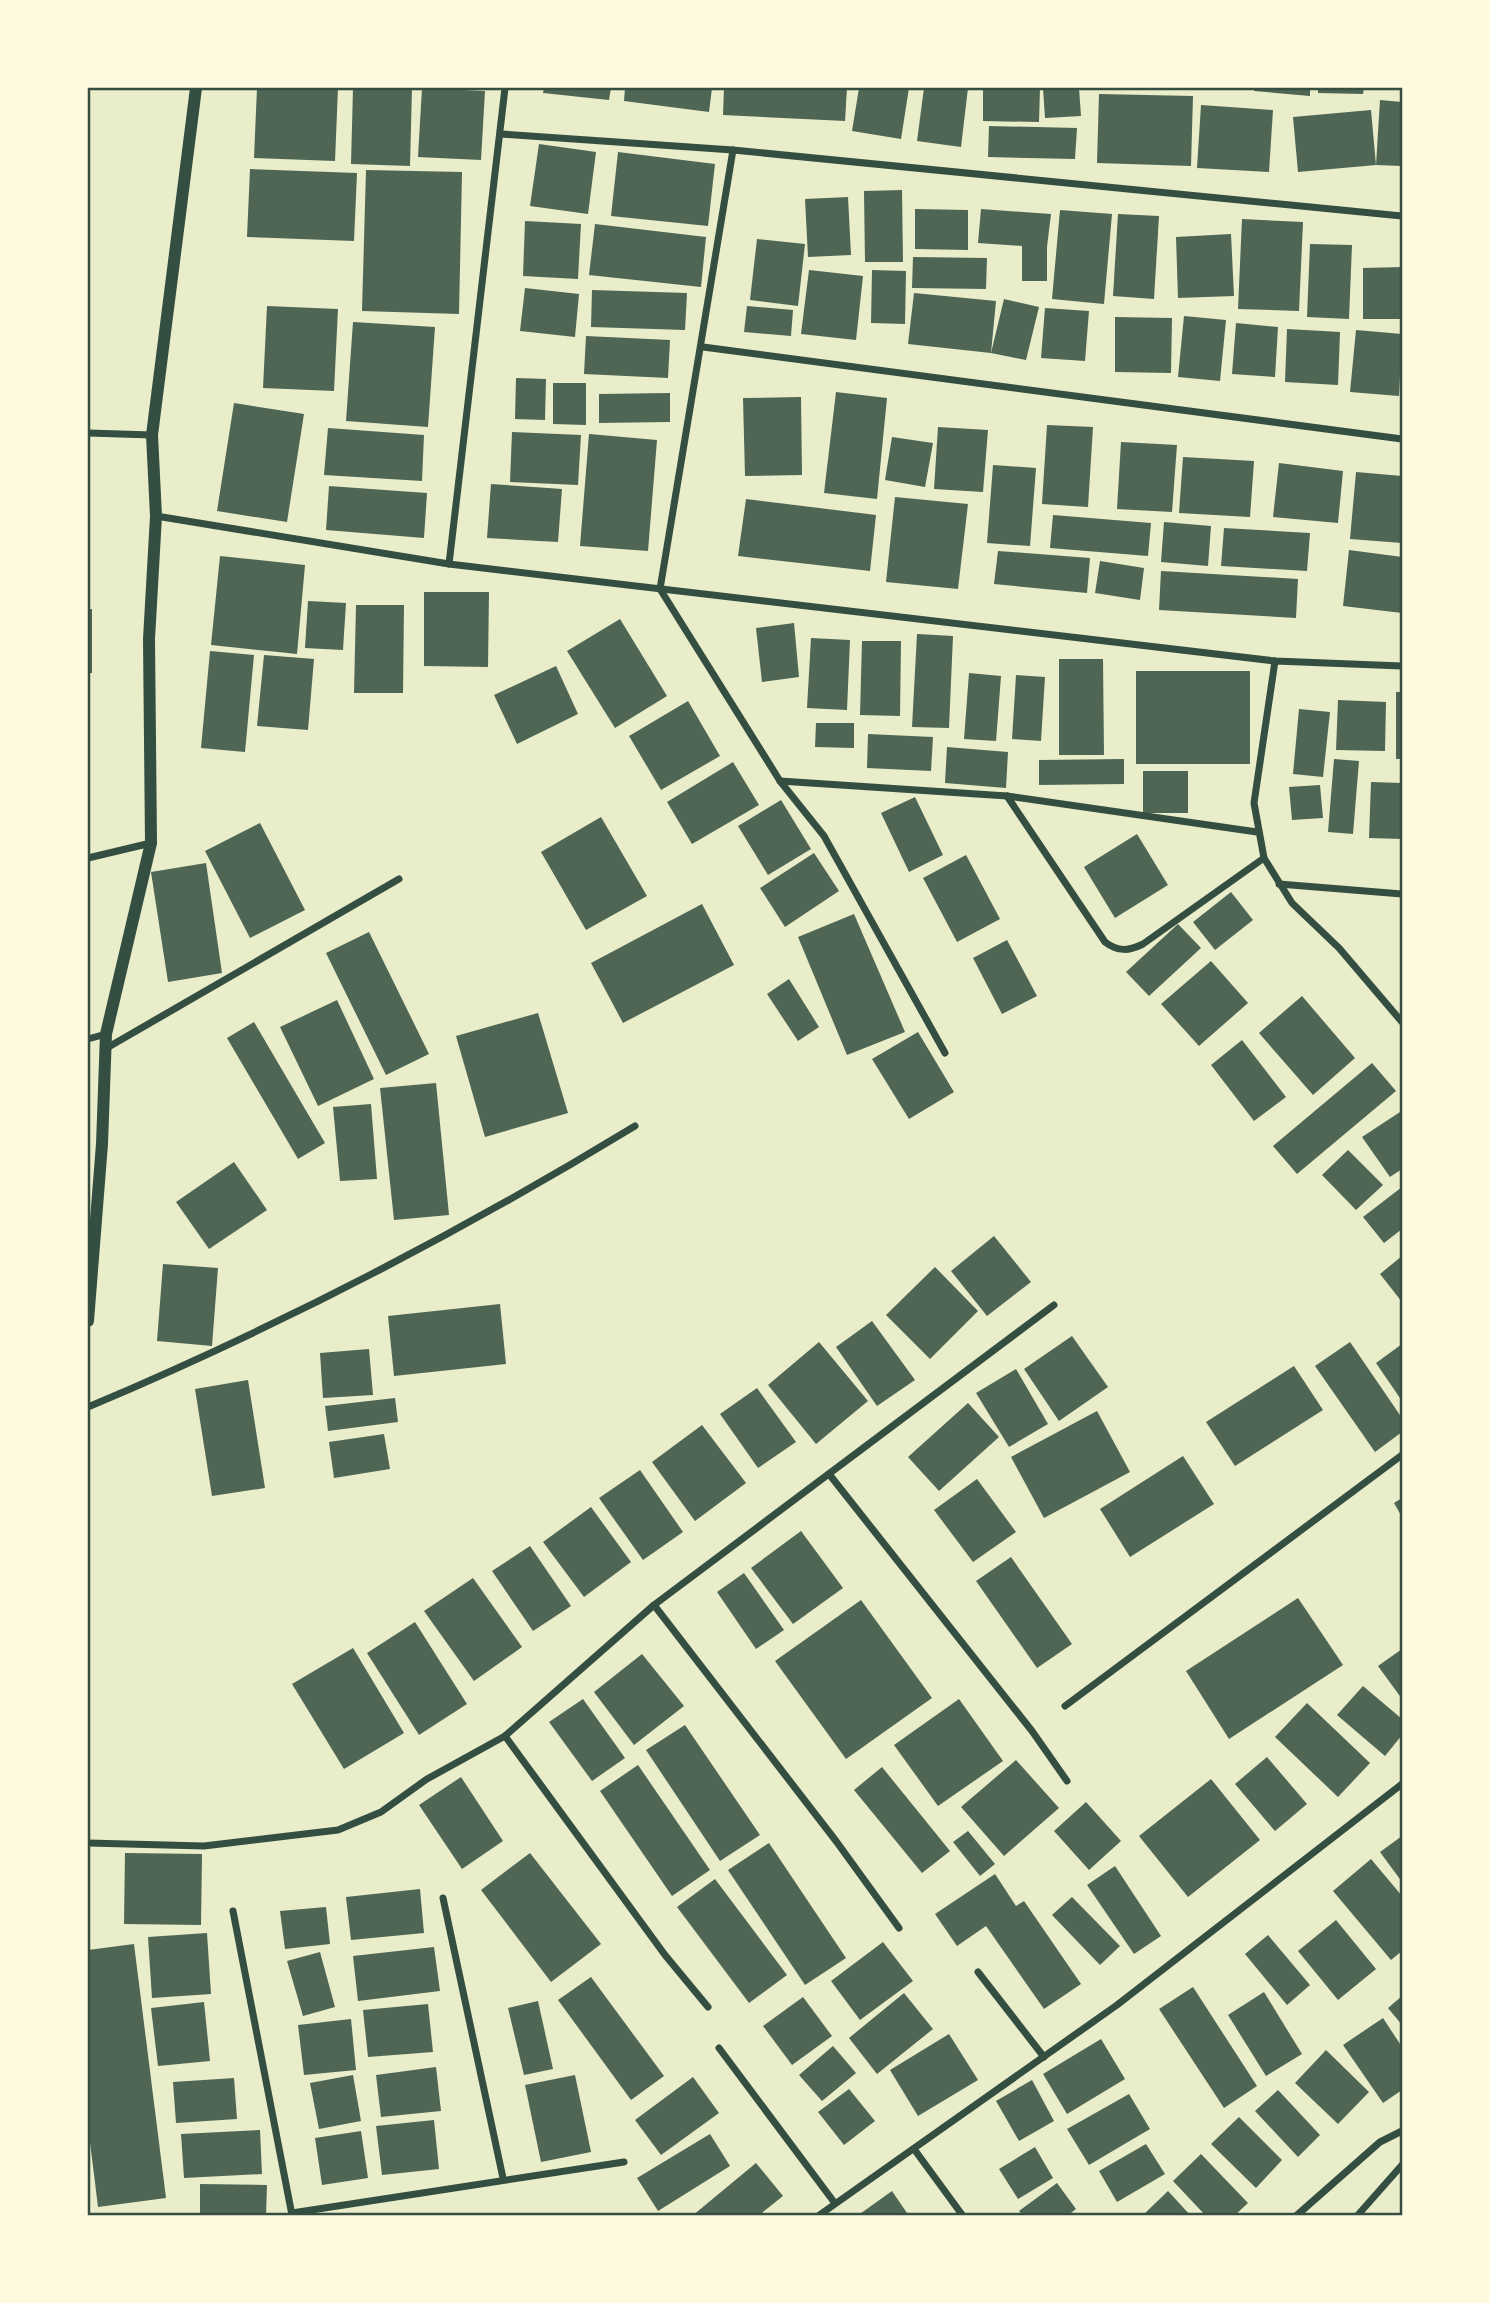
<svg xmlns="http://www.w3.org/2000/svg" width="1490" height="2303" font-family="Spectral,serif">
  <rect width="100%" height="100%" fill="#e9edc9"/>
  <g fill="#4f6655">
    <path d="M 257,88 L 338,88 L 335,161 L 254,158 Z"/>
    <path d="M 353,88 L 412,88 L 410,166 L 351,164 Z"/>
    <path d="M 422,88 L 485,91 L 481,160 L 418,157 Z"/>
    <path d="M 544,88 L 611,88 L 609,100 L 543,93 Z"/>
    <path d="M 625,88 L 712,88 L 709,112 L 624,101 Z"/>
    <path d="M 724,88 L 847,88 L 845,121 L 723,115 Z"/>
    <path d="M 859,88 L 909,88 L 901,139 L 852,131 Z"/>
    <path d="M 924,88 L 968,88 L 961,147 L 917,141 Z"/>
    <path d="M 983,88 L 1040,88 L 1039,122 L 983,121 Z"/>
    <path d="M 1043,88 L 1079,88 L 1081,116 L 1045,118 Z"/>
    <path d="M 1255,88 L 1310,88 L 1310,96 L 1254,91 Z"/>
    <path d="M 1318,88 L 1364,88 L 1363,94 L 1318,93 Z"/>
    <path d="M 1099,94 L 1193,96 L 1191,166 L 1097,163 Z"/>
    <path d="M 1380,100 L 1402,102 L 1402,166 L 1376,165 L 1298,172 L 1293,117 L 1371,110 L 1376,165 Z"/>
    <path d="M 1201,105 L 1273,110 L 1269,172 L 1197,168 Z"/>
    <path d="M 989,126 L 1077,128 L 1075,159 L 988,157 Z"/>
    <path d="M 539,144 L 596,152 L 588,214 L 530,206 Z"/>
    <path d="M 618,152 L 715,164 L 708,226 L 611,216 Z"/>
    <path d="M 250,169 L 357,173 L 354,241 L 247,237 Z"/>
    <path d="M 366,170 L 462,172 L 459,314 L 362,311 Z"/>
    <path d="M 902,190 L 903,262 L 865,262 L 864,191 Z"/>
    <path d="M 848,197 L 851,255 L 808,257 L 805,199 Z"/>
    <path d="M 915,209 L 968,210 L 968,250 L 915,249 Z"/>
    <path d="M 981,209 L 1051,214 L 1047,247 L 1047,281 L 1022,281 L 1022,246 L 978,243 Z"/>
    <path d="M 1060,210 L 1112,214 L 1104,304 L 1052,299 Z"/>
    <path d="M 1118,214 L 1159,216 L 1154,299 L 1113,296 Z"/>
    <path d="M 1242,219 L 1303,222 L 1299,311 L 1238,309 Z"/>
    <path d="M 525,221 L 581,224 L 578,279 L 523,276 Z"/>
    <path d="M 595,224 L 706,237 L 701,287 L 589,275 Z"/>
    <path d="M 1231,234 L 1234,296 L 1178,298 L 1176,237 Z"/>
    <path d="M 757,239 L 805,244 L 798,306 L 750,300 Z"/>
    <path d="M 1310,244 L 1352,245 L 1349,319 L 1307,317 Z"/>
    <path d="M 913,257 L 987,258 L 986,289 L 912,288 Z"/>
    <path d="M 1402,267 L 1402,319 L 1363,319 L 1363,268 Z"/>
    <path d="M 809,270 L 863,276 L 856,340 L 801,334 Z"/>
    <path d="M 872,270 L 906,271 L 905,324 L 871,323 Z"/>
    <path d="M 525,288 L 579,294 L 575,337 L 520,331 Z"/>
    <path d="M 592,290 L 687,293 L 685,330 L 591,327 Z"/>
    <path d="M 914,293 L 996,301 L 991,353 L 908,344 Z"/>
    <path d="M 1004,299 L 1039,307 L 1026,360 L 991,353 Z"/>
    <path d="M 267,306 L 338,309 L 334,391 L 263,388 Z"/>
    <path d="M 747,306 L 793,310 L 791,336 L 744,332 Z"/>
    <path d="M 1045,308 L 1089,311 L 1085,361 L 1041,358 Z"/>
    <path d="M 1184,316 L 1226,320 L 1220,381 L 1178,377 Z"/>
    <path d="M 1115,317 L 1172,318 L 1171,373 L 1115,372 Z"/>
    <path d="M 353,322 L 435,327 L 428,427 L 346,421 Z"/>
    <path d="M 1236,323 L 1278,327 L 1275,377 L 1232,374 Z"/>
    <path d="M 1287,329 L 1340,332 L 1338,385 L 1285,382 Z"/>
    <path d="M 1356,330 L 1402,334 L 1399,396 L 1350,392 Z"/>
    <path d="M 586,336 L 670,340 L 668,378 L 584,374 Z"/>
    <path d="M 516,378 L 546,379 L 545,420 L 515,419 Z"/>
    <path d="M 553,383 L 586,383 L 586,425 L 553,424 Z"/>
    <path d="M 836,392 L 887,398 L 877,499 L 824,493 Z"/>
    <path d="M 670,393 L 670,422 L 599,423 L 599,394 Z"/>
    <path d="M 801,397 L 802,475 L 745,476 L 743,398 Z"/>
    <path d="M 234,403 L 304,414 L 287,522 L 217,511 Z"/>
    <path d="M 1047,425 L 1093,427 L 1088,507 L 1042,504 Z"/>
    <path d="M 938,427 L 988,430 L 983,492 L 934,489 Z"/>
    <path d="M 328,428 L 424,435 L 422,481 L 324,475 Z"/>
    <path d="M 512,432 L 581,435 L 578,485 L 510,482 Z"/>
    <path d="M 589,434 L 657,440 L 648,551 L 580,546 Z"/>
    <path d="M 892,437 L 933,443 L 925,487 L 885,480 Z"/>
    <path d="M 1121,442 L 1177,445 L 1172,512 L 1117,509 Z"/>
    <path d="M 1183,457 L 1254,461 L 1250,517 L 1179,513 Z"/>
    <path d="M 1279,463 L 1343,471 L 1338,523 L 1273,517 Z"/>
    <path d="M 993,465 L 1036,468 L 1030,546 L 987,543 Z"/>
    <path d="M 1356,472 L 1402,476 L 1402,543 L 1350,539 Z"/>
    <path d="M 491,484 L 562,489 L 558,542 L 487,538 Z"/>
    <path d="M 329,486 L 427,493 L 424,538 L 326,530 Z"/>
    <path d="M 895,497 L 968,504 L 958,589 L 886,582 Z"/>
    <path d="M 746,499 L 876,515 L 870,571 L 738,556 Z"/>
    <path d="M 1053,515 L 1151,523 L 1148,556 L 1050,548 Z"/>
    <path d="M 1164,522 L 1211,526 L 1208,566 L 1161,562 Z"/>
    <path d="M 1224,528 L 1310,533 L 1307,571 L 1221,566 Z"/>
    <path d="M 1349,550 L 1402,557 L 1402,613 L 1343,606 Z"/>
    <path d="M 998,551 L 1090,558 L 1087,593 L 994,584 Z"/>
    <path d="M 220,556 L 305,565 L 297,654 L 211,645 Z"/>
    <path d="M 1100,561 L 1144,568 L 1140,600 L 1095,593 Z"/>
    <path d="M 1161,571 L 1298,579 L 1296,618 L 1159,610 Z"/>
    <path d="M 424,592 L 489,592 L 488,667 L 424,666 Z"/>
    <path d="M 308,601 L 346,603 L 343,650 L 305,648 Z"/>
    <path d="M 356,605 L 404,605 L 403,693 L 354,693 Z"/>
    <rect x="88" y="609" width="4" height="64"/>
    <path d="M 620,619 L 667,696 L 615,728 L 567,651 Z"/>
    <path d="M 794,623 L 799,677 L 762,682 L 756,628 Z"/>
    <path d="M 917,634 L 953,636 L 949,728 L 912,727 Z"/>
    <path d="M 811,638 L 850,640 L 847,710 L 807,708 Z"/>
    <path d="M 862,641 L 901,641 L 900,716 L 860,715 Z"/>
    <path d="M 210,651 L 254,655 L 245,752 L 201,748 Z"/>
    <path d="M 264,655 L 314,659 L 308,730 L 257,726 Z"/>
    <path d="M 1059,659 L 1103,659 L 1104,755 L 1059,755 Z"/>
    <path d="M 556,666 L 578,714 L 517,744 L 494,695 Z"/>
    <rect x="1136" y="671" width="114" height="93"/>
    <path d="M 969,673 L 1001,676 L 996,741 L 964,739 Z"/>
    <path d="M 1016,675 L 1045,677 L 1041,741 L 1012,739 Z"/>
    <rect x="1396" y="692" width="6" height="67"/>
    <path d="M 1338,700 L 1386,702 L 1385,751 L 1336,750 Z"/>
    <path d="M 688,701 L 720,756 L 661,790 L 629,736 Z"/>
    <path d="M 1299,709 L 1330,712 L 1323,777 L 1293,774 Z"/>
    <path d="M 816,723 L 854,723 L 854,748 L 815,747 Z"/>
    <path d="M 868,734 L 933,737 L 931,771 L 867,768 Z"/>
    <path d="M 947,747 L 1008,752 L 1006,788 L 945,783 Z"/>
    <path d="M 1124,759 L 1124,784 L 1039,785 L 1039,760 Z"/>
    <path d="M 1334,759 L 1359,761 L 1353,834 L 1328,832 Z"/>
    <path d="M 733,762 L 759,805 L 692,844 L 667,802 Z"/>
    <rect x="1143" y="771" width="45" height="42"/>
    <path d="M 1371,782 L 1402,783 L 1402,839 L 1369,838 Z"/>
    <path d="M 1320,785 L 1323,818 L 1292,820 L 1289,787 Z"/>
    <path d="M 915,797 L 943,855 L 909,872 L 881,813 Z"/>
    <path d="M 781,800 L 811,849 L 768,875 L 738,826 Z"/>
    <path d="M 601,817 L 647,896 L 586,930 L 541,852 Z"/>
    <path d="M 260,823 L 305,910 L 250,938 L 205,851 Z"/>
    <path d="M 1137,834 L 1168,885 L 1115,918 L 1084,867 Z"/>
    <path d="M 814,853 L 839,891 L 785,927 L 760,888 Z"/>
    <path d="M 966,855 L 1000,919 L 957,942 L 923,878 Z"/>
    <path d="M 206,863 L 222,973 L 168,982 L 151,872 Z"/>
    <path d="M 1231,892 L 1253,920 L 1215,950 L 1193,922 Z"/>
    <path d="M 702,904 L 734,965 L 623,1023 L 591,963 Z"/>
    <path d="M 854,914 L 905,1032 L 847,1055 L 798,937 Z"/>
    <path d="M 1178,924 L 1201,948 L 1149,996 L 1126,972 Z"/>
    <path d="M 369,932 L 429,1054 L 386,1075 L 326,953 Z"/>
    <path d="M 1007,940 L 1037,996 L 1002,1014 L 973,958 Z"/>
    <path d="M 1211,961 L 1248,1003 L 1199,1046 L 1161,1004 Z"/>
    <path d="M 789,979 L 819,1027 L 798,1041 L 767,994 Z"/>
    <path d="M 1302,996 L 1355,1058 L 1313,1095 L 1259,1033 Z"/>
    <path d="M 337,1000 L 374,1079 L 318,1106 L 280,1027 Z"/>
    <path d="M 538,1013 L 568,1113 L 485,1137 L 456,1036 Z"/>
    <path d="M 254,1022 L 325,1143 L 298,1159 L 227,1038 Z"/>
    <path d="M 918,1032 L 954,1092 L 909,1119 L 872,1059 Z"/>
    <path d="M 1242,1040 L 1286,1097 L 1254,1121 L 1211,1065 Z"/>
    <path d="M 1372,1063 L 1396,1091 L 1297,1174 L 1273,1146 Z"/>
    <path d="M 436,1083 L 449,1215 L 394,1220 L 380,1088 Z"/>
    <path d="M 371,1104 L 377,1179 L 340,1181 L 333,1107 Z"/>
    <path d="M 1400,1112 L 1402,1169 L 1390,1177 L 1362,1137 Z"/>
    <path d="M 1348,1150 L 1383,1185 L 1356,1210 L 1322,1175 Z"/>
    <path d="M 234,1162 L 267,1210 L 209,1249 L 176,1202 Z"/>
    <path d="M 1402,1187 L 1402,1229 L 1384,1243 L 1363,1217 Z"/>
    <path d="M 994,1236 L 1031,1282 L 987,1316 L 951,1271 Z"/>
    <path d="M 1402,1256 L 1402,1302 L 1380,1274 Z"/>
    <path d="M 163,1264 L 218,1268 L 212,1346 L 157,1341 Z"/>
    <path d="M 935,1267 L 978,1311 L 930,1359 L 886,1315 Z"/>
    <path d="M 500,1304 L 506,1364 L 394,1376 L 388,1316 Z"/>
    <path d="M 872,1321 L 915,1380 L 877,1406 L 836,1347 Z"/>
    <path d="M 1072,1336 L 1108,1387 L 1059,1421 L 1024,1369 Z"/>
    <path d="M 819,1342 L 868,1401 L 816,1444 L 768,1385 Z"/>
    <path d="M 1350,1342 L 1402,1418 L 1402,1432 L 1375,1452 L 1315,1366 Z"/>
    <path d="M 1402,1344 L 1402,1401 L 1376,1363 Z"/>
    <path d="M 369,1349 L 373,1395 L 323,1398 L 320,1353 Z"/>
    <path d="M 1294,1366 L 1323,1410 L 1235,1466 L 1206,1422 Z"/>
    <path d="M 1016,1369 L 1048,1424 L 1009,1447 L 976,1393 Z"/>
    <path d="M 248,1380 L 265,1488 L 212,1496 L 195,1389 Z"/>
    <path d="M 757,1388 L 796,1442 L 758,1468 L 720,1414 Z"/>
    <path d="M 395,1398 L 398,1422 L 328,1431 L 325,1406 Z"/>
    <path d="M 968,1403 L 999,1437 L 939,1491 L 908,1457 Z"/>
    <path d="M 1097,1411 L 1130,1472 L 1044,1518 L 1011,1457 Z"/>
    <path d="M 702,1425 L 746,1483 L 695,1521 L 652,1462 Z"/>
    <path d="M 384,1434 L 390,1469 L 334,1478 L 329,1442 Z"/>
    <path d="M 1183,1456 L 1214,1504 L 1130,1557 L 1100,1509 Z"/>
    <path d="M 640,1470 L 683,1532 L 643,1560 L 599,1498 Z"/>
    <path d="M 977,1479 L 1016,1532 L 973,1562 L 934,1510 Z"/>
    <path d="M 1402,1498 L 1402,1517 L 1394,1503 Z"/>
    <path d="M 591,1507 L 631,1562 L 584,1597 L 543,1542 Z"/>
    <path d="M 801,1531 L 843,1588 L 793,1624 L 751,1568 Z"/>
    <path d="M 530,1546 L 571,1606 L 533,1631 L 492,1571 Z"/>
    <path d="M 1011,1557 L 1072,1644 L 1037,1668 L 976,1581 Z"/>
    <path d="M 744,1573 L 784,1630 L 756,1649 L 717,1592 Z"/>
    <path d="M 473,1578 L 522,1647 L 474,1681 L 424,1611 Z"/>
    <path d="M 1298,1598 L 1343,1665 L 1229,1739 L 1186,1671 Z"/>
    <path d="M 861,1600 L 932,1698 L 846,1759 L 775,1661 Z"/>
    <path d="M 415,1622 L 467,1704 L 419,1735 L 367,1653 Z"/>
    <path d="M 353,1648 L 404,1733 L 344,1769 L 292,1684 Z"/>
    <path d="M 1402,1649 L 1402,1699 L 1378,1666 Z"/>
    <path d="M 642,1654 L 684,1706 L 634,1745 L 594,1692 Z"/>
    <path d="M 1363,1686 L 1402,1719 L 1402,1735 L 1385,1756 L 1337,1715 Z"/>
    <path d="M 583,1699 L 625,1758 L 592,1781 L 549,1722 Z"/>
    <path d="M 959,1699 L 1003,1761 L 938,1806 L 894,1745 Z"/>
    <path d="M 1307,1703 L 1370,1763 L 1338,1797 L 1275,1737 Z"/>
    <path d="M 685,1725 L 760,1835 L 720,1861 L 646,1750 Z"/>
    <path d="M 1267,1757 L 1307,1804 L 1275,1831 L 1235,1784 Z"/>
    <path d="M 1016,1760 L 1059,1808 L 1004,1856 L 961,1807 Z"/>
    <path d="M 638,1765 L 710,1870 L 672,1896 L 600,1791 Z"/>
    <path d="M 882,1767 L 950,1851 L 922,1873 L 854,1790 Z"/>
    <path d="M 461,1777 L 503,1841 L 462,1869 L 419,1805 Z"/>
    <path d="M 1211,1779 L 1260,1840 L 1188,1897 L 1139,1836 Z"/>
    <path d="M 1086,1802 L 1121,1841 L 1089,1870 L 1054,1831 Z"/>
    <path d="M 968,1831 L 995,1864 L 980,1876 L 953,1842 Z"/>
    <path d="M 1402,1836 L 1402,1882 L 1380,1852 Z"/>
    <path d="M 769,1843 L 846,1958 L 805,1985 L 728,1870 Z"/>
    <path d="M 125,1853 L 202,1854 L 201,1925 L 124,1924 Z"/>
    <path d="M 530,1853 L 601,1944 L 551,1982 L 481,1890 Z"/>
    <path d="M 1371,1859 L 1402,1896 L 1402,1951 L 1391,1960 L 1333,1891 Z"/>
    <path d="M 1115,1866 L 1161,1936 L 1134,1954 L 1087,1885 Z"/>
    <path d="M 995,1874 L 1016,1906 L 1024,1901 L 1081,1984 L 1044,2009 L 986,1926 L 957,1946 L 935,1914 Z"/>
    <path d="M 715,1879 L 787,1975 L 749,2003 L 677,1907 Z"/>
    <path d="M 420,1889 L 424,1933 L 351,1940 L 346,1897 Z"/>
    <path d="M 1072,1897 L 1120,1946 L 1100,1965 L 1052,1915 Z"/>
    <path d="M 326,1907 L 330,1944 L 285,1949 L 280,1911 Z"/>
    <path d="M 1336,1920 L 1376,1969 L 1338,2000 L 1298,1951 Z"/>
    <path d="M 207,1933 L 211,1994 L 152,1998 L 148,1937 Z"/>
    <path d="M 1268,1935 L 1310,1985 L 1287,2005 L 1245,1954 Z"/>
    <path d="M 883,1942 L 913,1981 L 860,2020 L 831,1981 Z"/>
    <path d="M 134,1944 L 166,2198 L 98,2207 L 88,2126 L 88,1950 Z"/>
    <path d="M 434,1947 L 440,1991 L 358,2001 L 353,1956 Z"/>
    <path d="M 320,1952 L 335,2007 L 303,2016 L 287,1961 Z"/>
    <path d="M 591,1977 L 664,2076 L 631,2100 L 558,2000 Z"/>
    <path d="M 1193,1987 L 1257,2086 L 1224,2108 L 1159,2009 Z"/>
    <path d="M 1264,1992 L 1302,2054 L 1266,2076 L 1228,2015 Z"/>
    <path d="M 904,1993 L 933,2029 L 877,2074 L 849,2038 Z"/>
    <path d="M 1402,1996 L 1402,2025 L 1388,2008 Z"/>
    <path d="M 803,1997 L 832,2036 L 792,2065 L 763,2026 Z"/>
    <path d="M 538,2001 L 553,2069 L 524,2075 L 508,2008 Z"/>
    <path d="M 204,2002 L 210,2061 L 158,2066 L 151,2008 Z"/>
    <path d="M 428,2004 L 433,2052 L 368,2057 L 363,2010 Z"/>
    <path d="M 1383,2018 L 1402,2047 L 1402,2090 L 1383,2103 L 1343,2045 Z"/>
    <path d="M 351,2019 L 356,2070 L 304,2075 L 298,2025 Z"/>
    <path d="M 949,2034 L 978,2080 L 918,2116 L 890,2070 Z"/>
    <path d="M 1101,2039 L 1125,2079 L 1067,2114 L 1043,2074 Z"/>
    <path d="M 833,2046 L 856,2073 L 822,2101 L 799,2075 Z"/>
    <path d="M 1326,2050 L 1369,2092 L 1338,2124 L 1295,2083 Z"/>
    <path d="M 436,2067 L 441,2111 L 381,2117 L 376,2075 Z"/>
    <path d="M 353,2075 L 361,2121 L 319,2129 L 310,2083 Z"/>
    <path d="M 575,2075 L 591,2152 L 541,2162 L 525,2085 Z"/>
    <path d="M 693,2077 L 719,2113 L 661,2155 L 635,2120 Z"/>
    <path d="M 234,2078 L 237,2119 L 176,2123 L 173,2082 Z"/>
    <path d="M 1032,2080 L 1054,2121 L 1019,2141 L 996,2101 Z"/>
    <path d="M 849,2089 L 875,2121 L 844,2145 L 818,2112 Z"/>
    <path d="M 1278,2090 L 1320,2135 L 1298,2157 L 1255,2111 Z"/>
    <path d="M 1129,2094 L 1150,2129 L 1089,2165 L 1067,2129 Z"/>
    <path d="M 1239,2117 L 1282,2160 L 1256,2188 L 1211,2144 Z"/>
    <path d="M 434,2120 L 439,2169 L 382,2175 L 376,2126 Z"/>
    <path d="M 260,2130 L 262,2174 L 184,2178 L 181,2134 Z"/>
    <path d="M 361,2131 L 368,2178 L 322,2185 L 315,2138 Z"/>
    <path d="M 710,2134 L 730,2166 L 658,2211 L 637,2178 Z"/>
    <path d="M 1146,2144 L 1165,2174 L 1117,2202 L 1099,2171 Z"/>
    <path d="M 1035,2147 L 1053,2178 L 1018,2199 L 999,2169 Z"/>
    <path d="M 1201,2154 L 1248,2203 L 1234,2216 L 1206,2216 L 1173,2181 Z"/>
    <path d="M 756,2163 L 783,2196 L 758,2216 L 692,2216 Z"/>
    <path d="M 1057,2183 L 1076,2209 L 1067,2216 L 1023,2216 L 1019,2211 Z"/>
    <path d="M 200,2184 L 267,2185 L 266,2216 L 200,2216 Z"/>
    <path d="M 892,2191 L 909,2216 L 857,2216 Z"/>
    <path d="M 1168,2191 L 1191,2216 L 1142,2216 Z"/>
  </g>
  <g fill="none" stroke-linecap="round" stroke-linejoin="round">
    <g stroke="#344e41" stroke-width="7">
      <path d="M 501,134 L 733,150 L 1402,216"/>
      <path d="M 733,150 L 660,589 L 780,781 L 824,836 L 945,1053"/>
      <path d="M 703,347 L 1402,439"/>
      <path d="M 88,433 L 152,435"/>
      <path d="M 156,516 L 449,564 L 1275,661 L 1402,666"/>
      <path d="M 449,564 L 505,88"/>
      <path d="M 1275,661 L 1254,803 L 1264,858 L 1292,903 L 1339,948 L 1402,1022"/>
      <path d="M 780,781 L 1007,796 L 1257,832"/>
      <path d="M 1007,796 L 1105,942 C 1118,952 1129,951 1143,944 L 1264,858"/>
      <path d="M 88,858 L 151,843"/>
      <path d="M 1279,884 L 1402,894"/>
      <path d="M 88,1039 L 106,1034"/>
      <path d="M 105,1049 L 399,879"/>
      <path d="M 88,1407 C 280,1326 456,1235 635,1126"/>
      <path d="M 829,1474 L 1032,1731 L 1067,1781"/>
      <path d="M 654,1605 L 836,1841 L 899,1928"/>
      <path d="M 1065,1706 L 1402,1455"/>
      <path d="M 505,1736 L 665,1955 L 708,2007"/>
      <path d="M 88,1843 L 204,1846 L 338,1830 L 381,1812 L 427,1779 L 505,1736 L 654,1605 L 1054,1305"/>
      <path d="M 443,1898 L 503,2178"/>
      <path d="M 233,1911 L 292,2215"/>
      <path d="M 978,1972 L 1044,2057"/>
      <path d="M 719,2048 L 834,2202"/>
      <path d="M 914,2149 L 963,2216"/>
      <path d="M 292,2213 L 624,2162"/>
      <path d="M 818,2216 L 1117,2005 L 1402,1784"/>
      <path d="M 1296,2216 L 1380,2142 L 1402,2131"/>
      <path d="M 1357,2216 L 1402,2165"/>
    </g>
    <path stroke="#344e41" stroke-width="12" d="M 88,1321 L 102,1144 L 106,1034 L 151,843 L 149,639 L 156,516 L 152,435 L 196,88"/>
  </g>
  <rect width="1490" height="2303" fill="none" stroke="#fefae0" stroke-width="178"/>
  <rect x="89" y="89" width="1312" height="2125" fill="none" stroke="#344e41" stroke-width="2.5"/>
</svg>
